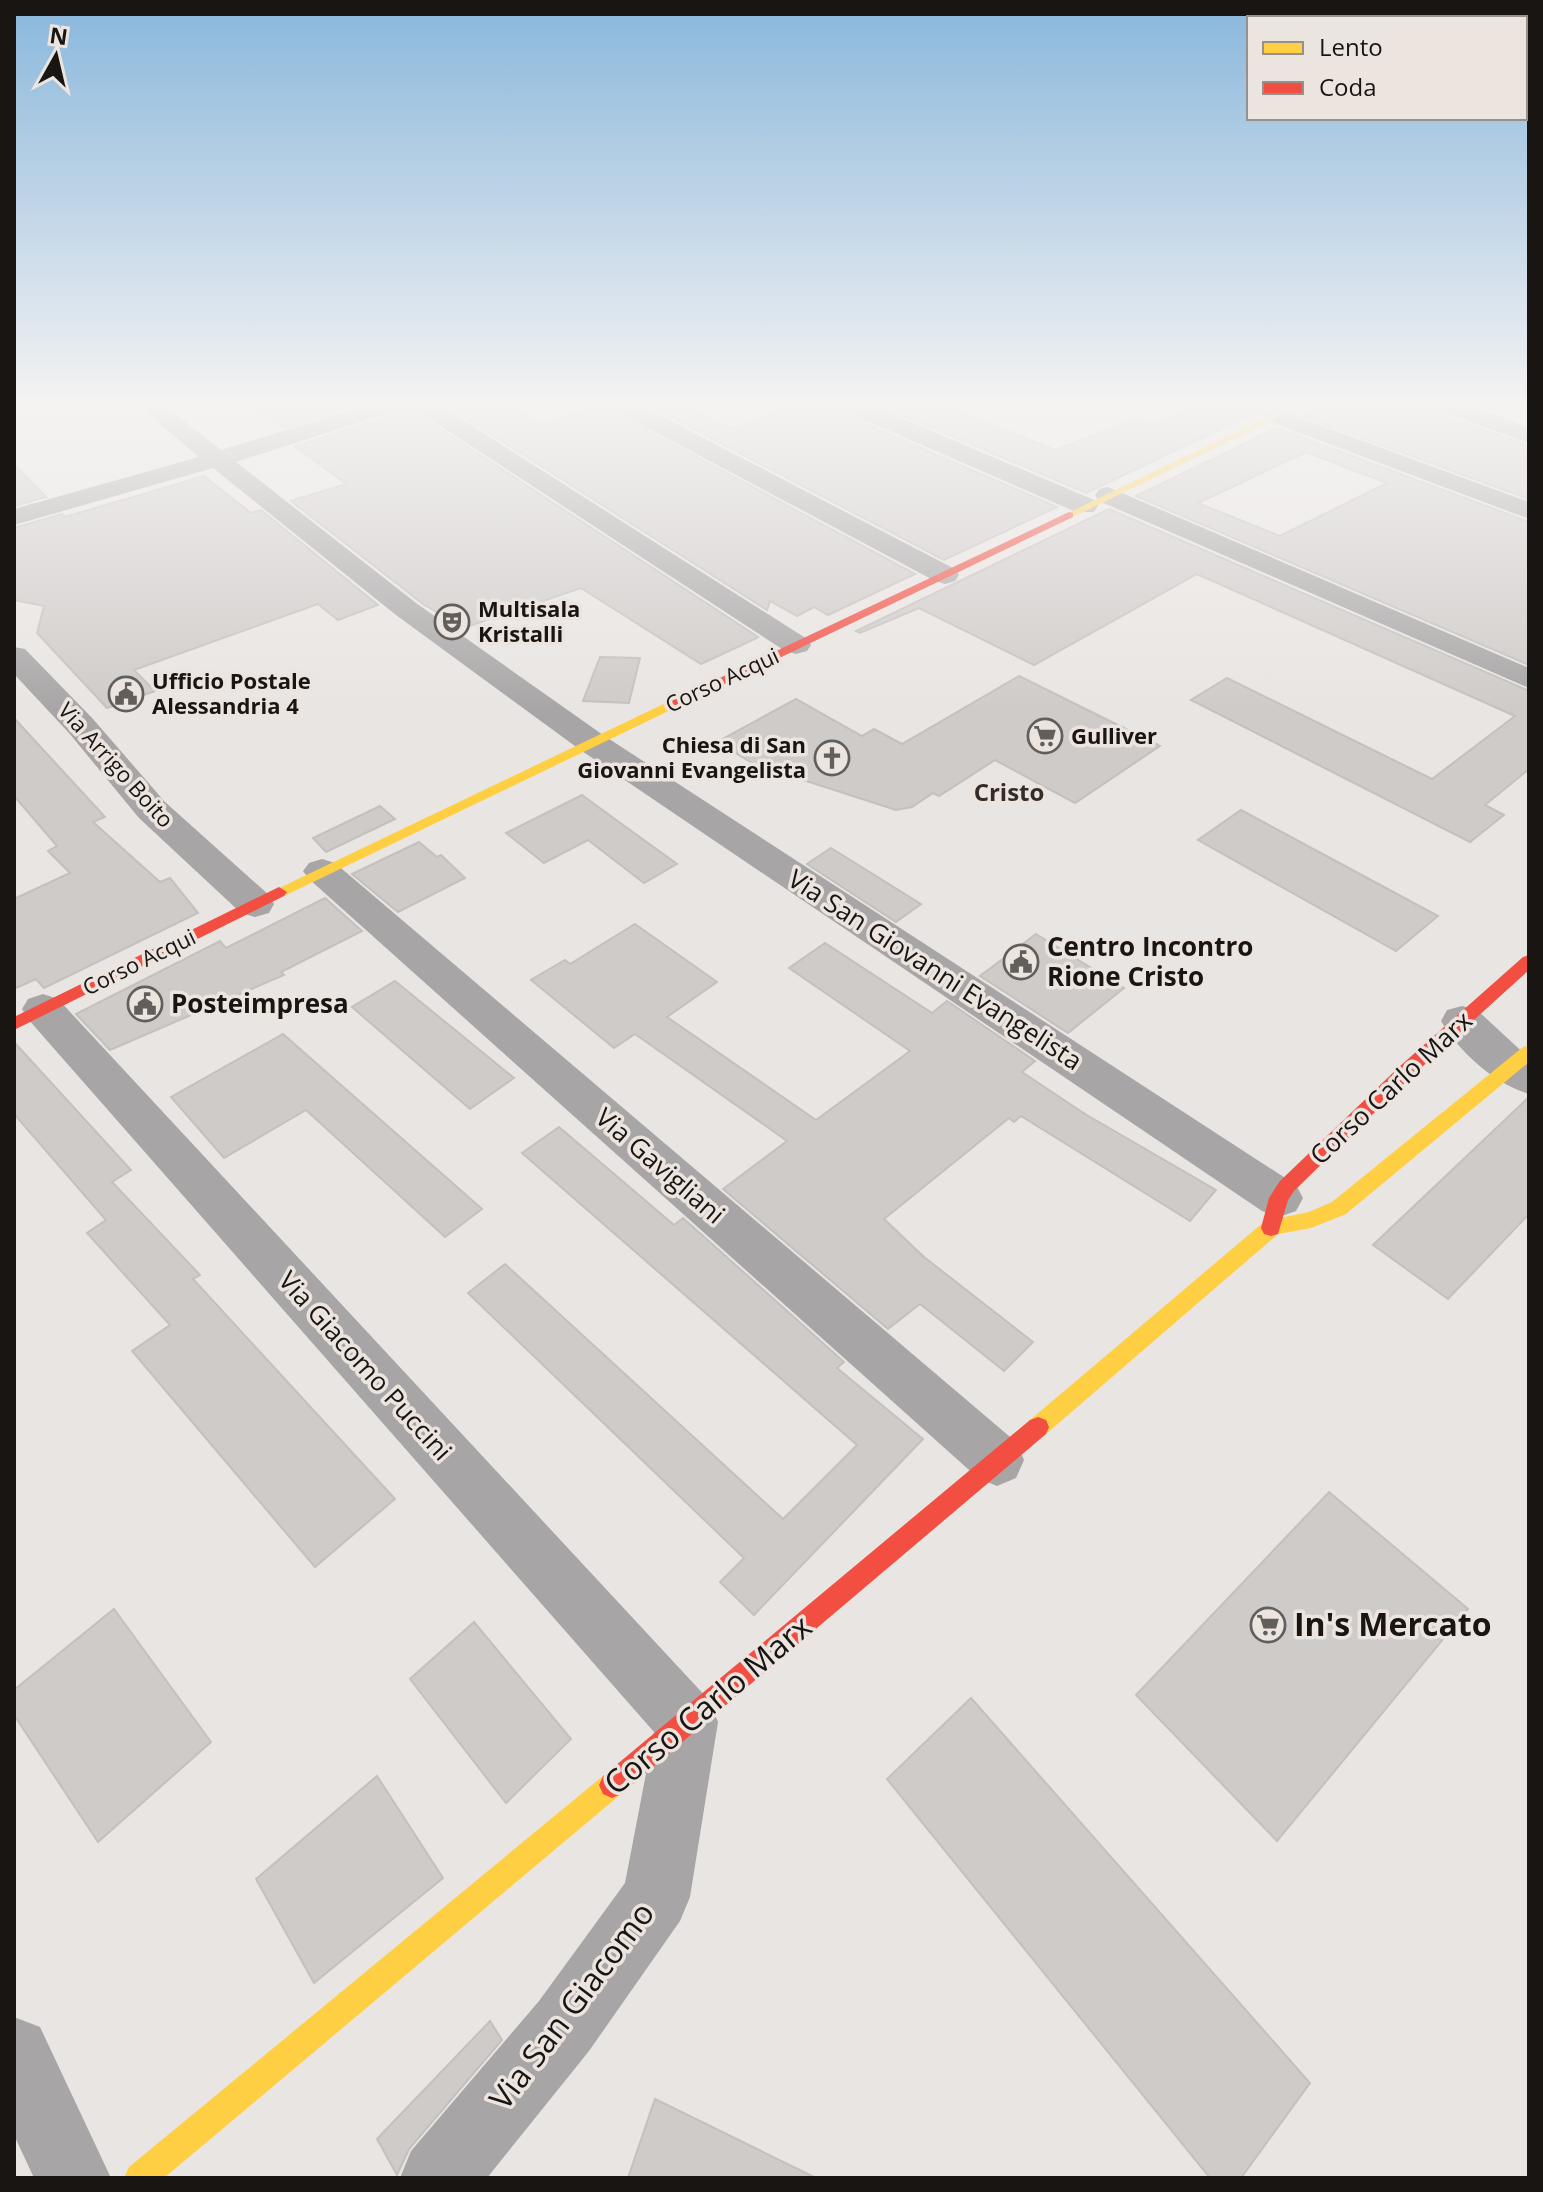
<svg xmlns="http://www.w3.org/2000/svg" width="1543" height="2192" font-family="'Open Sans',sans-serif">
  <rect width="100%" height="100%" fill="#e9e5e2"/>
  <g fill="#cfcbc9" stroke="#c4c0be" stroke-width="2" fill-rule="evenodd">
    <path d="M 250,403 L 365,403 L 283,428 Z"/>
    <path d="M 442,403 L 506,403 L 543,424 L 602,406 L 915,574 L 828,615 L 814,607 L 797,616 L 770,601 L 767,610 Z"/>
    <path d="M 667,403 L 675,403 L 732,429 L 802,403 L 831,403 L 836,411 L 1057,507 L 944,560 L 653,408 Z"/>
    <path d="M 874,403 L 938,403 L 1055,450 L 1135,419 L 1152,425 L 1201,403 L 1276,403 L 1086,493 Z"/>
    <path d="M 1317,403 L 1426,403 L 1431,411 L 1529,446 L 1529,499 L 1302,416 L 1312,411 Z"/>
    <path d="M 410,409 L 758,637 L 757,638 L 701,664 L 581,588 L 464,628 L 423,604 L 291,501 L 346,484 L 295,446 Z"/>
    <path d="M 1277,428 L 1529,522 L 1529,665 L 1136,496 ZM 1306,452 L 1387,483 L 1280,536 L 1198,503 Z"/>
    <path d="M 14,464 L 46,497 L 14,506 Z"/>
    <path d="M 204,476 L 251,513 L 261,510 L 378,605 L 338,620 L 318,604 L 134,670 L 155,691 L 107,708 L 37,633 L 44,606 L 14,600 L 14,528 L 62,514 L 65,517 Z"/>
    <path d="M 1109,509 L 1529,691 L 1529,769 L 1485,805 L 1504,815 L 1470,842 L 1191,700 L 1227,678 L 1432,779 L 1515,716 L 1197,574 L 1034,665 L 919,608 L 860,633 L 856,631 Z"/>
    <path d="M 600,657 L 640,658 L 629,703 L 583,701 Z"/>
    <path d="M 1019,676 L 1160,746 L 1075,803 L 995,760 L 939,796 L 933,793 L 912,807 L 896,810 L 754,764 L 717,742 L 796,699 L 862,736 L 874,729 L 902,744 Z"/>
    <path d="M 14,718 L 105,817 L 93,822 L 160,882 L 170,878 L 198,913 L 44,988 L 36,979 L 14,989 L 14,899 L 70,873 L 48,851 L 57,846 L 14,796 Z"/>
    <path d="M 582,795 L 619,822 L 677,864 L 644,883 L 588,840 L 544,863 L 506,833 Z"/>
    <path d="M 380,806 L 395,819 L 326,852 L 313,838 Z"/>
    <path d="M 1241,810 L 1358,873 L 1438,916 L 1396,951 L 1198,840 Z"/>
    <path d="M 419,842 L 437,857 L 441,855 L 465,878 L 398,912 L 352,874 Z"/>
    <path d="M 831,848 L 921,904 L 896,922 L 807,864 Z"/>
    <path d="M 325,898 L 362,931 L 281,972 L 284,975 L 110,1050 L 76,1014 L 220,941 L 226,948 Z"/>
    <path d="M 635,924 L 717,982 L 667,1017 L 816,1120 L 910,1051 L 789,968 L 825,943 L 932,1013 L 947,1001 L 1035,1061 L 1022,1072 L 1085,1114 L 1216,1190 L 1190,1221 L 1021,1116 L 1014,1122 L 1009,1118 L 884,1219 L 924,1257 L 1033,1342 L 1004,1371 L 920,1304 L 888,1329 L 723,1189 L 787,1141 L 635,1034 L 614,1048 L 531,980 L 565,960 L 570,964 Z"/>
    <path d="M 1036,934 L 1124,988 L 1068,1033 L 980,976 Z"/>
    <path d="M 395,981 L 514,1078 L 470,1109 L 352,1007 Z"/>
    <path d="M 283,1034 L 482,1209 L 445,1237 L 306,1110 L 224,1158 L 171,1097 Z"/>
    <path d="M 14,1042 L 131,1170 L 112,1182 L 200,1275 L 193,1279 L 395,1499 L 315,1567 L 132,1351 L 170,1325 L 87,1233 L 106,1220 L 14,1114 Z"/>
    <path d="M 1529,1097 L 1529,1214 L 1448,1299 L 1373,1245 Z"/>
    <path d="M 559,1127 L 674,1225 L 683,1218 L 844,1362 L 837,1368 L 923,1439 L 754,1615 L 720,1582 L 744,1558 L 468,1293 L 505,1264 L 783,1519 L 857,1445 L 522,1153 Z"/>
    <path d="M 1329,1492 L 1468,1609 L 1277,1841 L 1136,1695 Z"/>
    <path d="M 114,1609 L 211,1742 L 98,1842 L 14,1715 L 14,1690 Z"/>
    <path d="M 474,1622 L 571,1739 L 506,1803 L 410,1679 Z"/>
    <path d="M 971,1698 L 1310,2083 L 1241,2178 L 1210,2178 L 887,1779 Z"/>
    <path d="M 377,1776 L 443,1878 L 314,1983 L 256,1879 Z"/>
    <path d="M 490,2021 L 502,2040 L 409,2149 L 397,2175 L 377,2139 Z"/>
    <path d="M 655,2099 L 816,2178 L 628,2178 Z"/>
  </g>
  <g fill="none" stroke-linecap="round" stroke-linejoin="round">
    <g fill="#a8a5a6" fill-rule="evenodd">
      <path d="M 135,403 L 161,403 L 221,450 L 376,403 L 436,403 L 807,639 L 811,645 L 807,651 L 796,654 L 785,651 L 410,406 L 236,462 L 416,603 L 603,735 L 1296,1185 L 1303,1198 L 1296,1211 L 1279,1217 L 1262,1211 L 579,749 L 396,615 L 213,468 L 14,525 L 14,509 L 199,457 Z"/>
      <path d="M 607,403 L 636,403 L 955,569 L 959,575 L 955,581 L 945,584 L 935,581 L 610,408 Z"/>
      <path d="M 834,403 L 866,403 L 1094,500 L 1098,506 L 1094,512 L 1076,512 L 837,408 Z"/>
      <path d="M 1429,403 L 1463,403 L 1529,428 L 1529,443 L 1432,408 Z"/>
      <path d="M 1276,409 L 1529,502 L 1529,519 L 1268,421 L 1264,416 L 1268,411 Z"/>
      <path d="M 1108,487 L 1529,668 L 1529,688 L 1099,501 L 1095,495 L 1099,489 Z"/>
      <path d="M 14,647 L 25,649 L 93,719 L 165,802 L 269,895 L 274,904 L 269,913 L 255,917 L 241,913 L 139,818 L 69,733 L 14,674 Z"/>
      <path d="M 322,859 L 335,863 L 1016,1442 L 1024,1460 L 1016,1478 L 997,1486 L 978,1478 L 309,879 L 303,871 L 309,863 Z"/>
      <path d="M 43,994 L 58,999 L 709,1700 L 718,1722 L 690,1897 L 680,1921 L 589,2051 L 487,2178 L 400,2178 L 411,2151 L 539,2001 L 625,1883 L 654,1732 L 28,1019 L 22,1009 L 28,999 Z"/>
      <path d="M 1462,1006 L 1477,1010 L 1529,1058 L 1529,1094 C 1495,1084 1459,1052 1441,1021 L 1447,1010 Z"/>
      <path d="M 14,2017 L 40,2027 L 111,2178 L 34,2178 L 14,2135 Z"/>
    </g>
    <g fill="#ffcf43" fill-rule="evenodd">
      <path d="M 1295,403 L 1308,403 L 1073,517 L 1064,515 Z"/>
      <path d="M 674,699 L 679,700 L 679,706 L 284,896 L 279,897 L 271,892 Z"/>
      <path d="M 1529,1046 L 1529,1062 L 1346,1214 L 1311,1228 L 1278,1234 L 1046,1434 L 1038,1437 L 1030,1434 L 1027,1427 L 1030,1420 L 1265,1221 L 1309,1212 L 1332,1202 L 1523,1047 Z"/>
      <path d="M 612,1772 L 621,1776 L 625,1785 L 621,1794 L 164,2178 L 124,2178 L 129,2167 L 603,1776 Z"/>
    </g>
    <g fill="#f24e42" fill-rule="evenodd">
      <path d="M 1069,512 L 1073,513 L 1073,517 L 679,706 L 667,703 Z"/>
      <path d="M 279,887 L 287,892 L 284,896 L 14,1030 L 14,1017 Z"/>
      <path d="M 1529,955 L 1529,970 L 1411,1077 L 1294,1191 L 1288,1200 L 1278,1234 L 1271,1236 L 1264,1234 L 1261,1228 L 1269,1198 L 1280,1181 L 1399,1067 L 1523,957 Z"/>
      <path d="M 1038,1417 L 1046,1420 L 1049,1427 L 1046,1434 L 621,1794 L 612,1798 L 603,1794 L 599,1785 L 603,1776 L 1030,1420 Z"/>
    </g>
  </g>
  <linearGradient id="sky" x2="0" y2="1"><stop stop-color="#89b7dc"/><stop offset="0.57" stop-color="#f5f3f2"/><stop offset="1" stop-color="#f5f3f2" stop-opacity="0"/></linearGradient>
  <rect width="1543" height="710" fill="url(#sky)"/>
  <defs>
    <g id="theatre-ring" transform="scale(1.8)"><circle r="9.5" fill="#ece4df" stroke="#615e5b" stroke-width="1.5"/><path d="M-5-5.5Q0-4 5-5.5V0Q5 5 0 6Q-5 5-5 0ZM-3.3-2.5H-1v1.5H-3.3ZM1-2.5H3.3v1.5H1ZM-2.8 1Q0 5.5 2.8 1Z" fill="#615e5b"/></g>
    <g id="civic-ring" transform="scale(1.8)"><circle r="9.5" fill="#ece4df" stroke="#615e5b" stroke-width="1.5"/><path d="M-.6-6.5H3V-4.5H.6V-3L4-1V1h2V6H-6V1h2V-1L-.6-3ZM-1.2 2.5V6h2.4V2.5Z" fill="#615e5b"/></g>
    <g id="supermarket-ring" transform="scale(1.8)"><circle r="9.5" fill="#ece4df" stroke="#615e5b" stroke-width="1.5"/><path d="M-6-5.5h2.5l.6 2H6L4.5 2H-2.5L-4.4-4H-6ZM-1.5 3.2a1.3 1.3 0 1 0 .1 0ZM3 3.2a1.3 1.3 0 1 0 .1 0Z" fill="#615e5b"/></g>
    <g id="church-ring" transform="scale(1.8)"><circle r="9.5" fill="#ece4df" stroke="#615e5b" stroke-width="1.5"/><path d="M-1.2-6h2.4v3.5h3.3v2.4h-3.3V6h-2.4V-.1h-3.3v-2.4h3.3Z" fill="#615e5b"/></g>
  </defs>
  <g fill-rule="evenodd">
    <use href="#theatre-ring" x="452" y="622"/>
    <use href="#civic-ring" x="126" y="694"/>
    <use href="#supermarket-ring" x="1045" y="736"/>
    <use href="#church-ring" x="832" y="758"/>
    <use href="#civic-ring" x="1021" y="962"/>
    <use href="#civic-ring" x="145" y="1004"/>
    <use href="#supermarket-ring" x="1268" y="1625"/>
  </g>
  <g text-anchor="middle" stroke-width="7" stroke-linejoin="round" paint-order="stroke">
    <g font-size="22" font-weight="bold" fill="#181513" stroke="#ece4df" text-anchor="start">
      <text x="478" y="617">Multisala<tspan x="478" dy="25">Kristalli</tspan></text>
      <text x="152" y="689">Ufficio Postale<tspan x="152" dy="25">Alessandria 4</tspan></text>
      <text x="1071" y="744">Gulliver</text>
      <text x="806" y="753" text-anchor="end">Chiesa di San<tspan x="806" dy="25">Giovanni Evangelista</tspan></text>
    </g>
    <g font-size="22" fill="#181513" stroke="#ece4df">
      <text transform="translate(722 680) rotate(-25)" y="8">Corso Acqui</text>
      <text transform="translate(116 765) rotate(48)" y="8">Via Arrigo Boito</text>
      <text transform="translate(139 962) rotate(-26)" y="8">Corso Acqui</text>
    </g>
    <g font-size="24" font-weight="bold" fill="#332c29" stroke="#ece4df">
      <text x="1009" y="801">Cristo</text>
    </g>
    <g font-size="26" font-weight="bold" fill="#181513" stroke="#ece4df" text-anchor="start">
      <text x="1047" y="956">Centro Incontro<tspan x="1047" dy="30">Rione Cristo</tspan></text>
      <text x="171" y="1013">Posteimpresa</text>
    </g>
    <g font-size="26" fill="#181513" stroke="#ece4df">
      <text transform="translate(935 970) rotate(33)" y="9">Via San Giovanni Evangelista</text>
      <text transform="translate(1391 1088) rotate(-43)" y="9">Corso Carlo Marx</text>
      <text transform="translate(660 1166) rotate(41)" y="9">Via Gavigliani</text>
      <text transform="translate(365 1366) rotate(48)" y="9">Via Giacomo Puccini</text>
    </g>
    <g font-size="32" font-weight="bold" fill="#181513" stroke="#ece4df" text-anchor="start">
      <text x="1294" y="1636">In's Mercato</text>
    </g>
    <g font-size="32" fill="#181513" stroke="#ece4df">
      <text transform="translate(708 1705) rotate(-40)" y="11">Corso Carlo Marx</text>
      <text transform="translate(572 2006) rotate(-53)" y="11">Via San Giacomo</text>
    </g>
  </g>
  <rect width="1543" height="2192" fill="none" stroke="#181513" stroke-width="32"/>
  <rect x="1247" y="16" width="280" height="104" fill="#ece4df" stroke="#97918d" stroke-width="2"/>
  <rect x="1263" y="42" width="40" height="12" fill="#ffcf43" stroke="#97918d" stroke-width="2"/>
  <text x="1319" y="56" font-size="24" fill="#181513">Lento</text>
  <rect x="1263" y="82" width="40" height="12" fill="#f24e42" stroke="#97918d" stroke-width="2"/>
  <text x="1319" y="96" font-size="24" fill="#181513">Coda</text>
  <g transform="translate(56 56) rotate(8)" stroke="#ece4df" stroke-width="6" paint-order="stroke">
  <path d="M0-6L14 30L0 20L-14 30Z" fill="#181513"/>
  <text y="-12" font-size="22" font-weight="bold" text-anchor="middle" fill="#181513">N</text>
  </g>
</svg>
